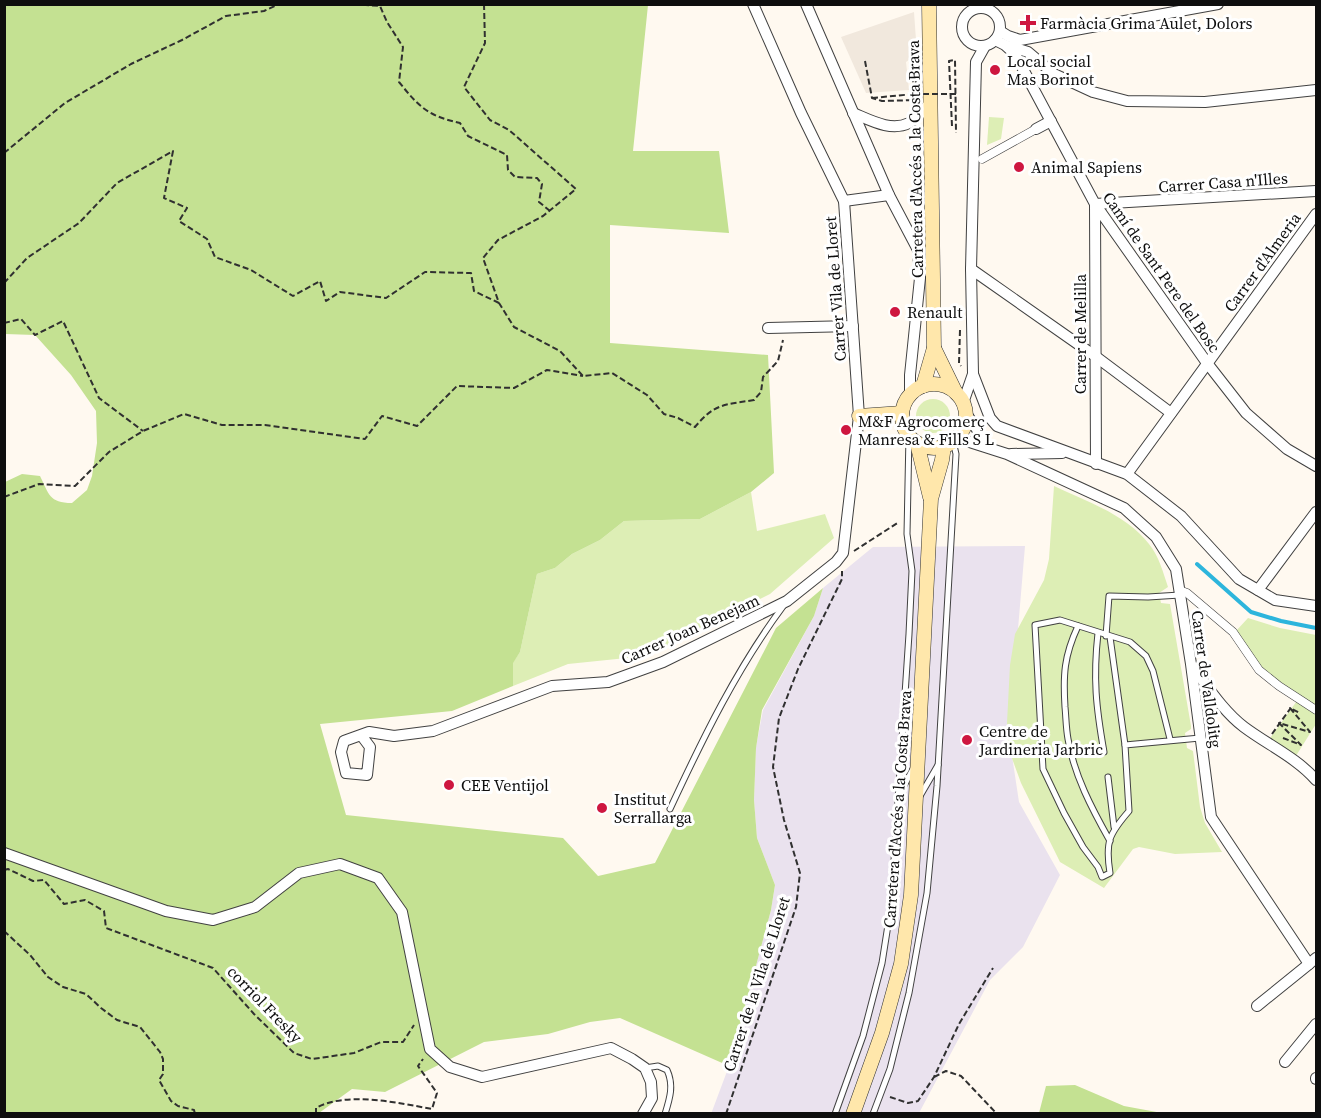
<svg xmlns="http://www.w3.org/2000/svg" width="1321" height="1118" font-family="'Source Serif 4',serif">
  <rect width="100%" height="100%" fill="#fff9f0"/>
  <path fill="#eae2ee" d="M 1025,546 L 1009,736 L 1019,802 L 1060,875 L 1023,947 L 990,980 L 919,1113 L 711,1114 L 729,1066 L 771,910 L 775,885 L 757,838 L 754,800 L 756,747 L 763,710 L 814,616 L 823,588 L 873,547 Z"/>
  <g fill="#ddeeb5">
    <path d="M 989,117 L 1004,118 L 1001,139 L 987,145 Z"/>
    <circle cx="933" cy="416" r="17"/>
    <path d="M 1054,486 C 1086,501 1127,515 1149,544 C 1159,556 1163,572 1168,587 L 1159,593 L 1161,603 L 1170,604 L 1191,726 L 1191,729 L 1185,733 L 1187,748 L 1193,751 L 1200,807 L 1205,823 L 1222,852 L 1175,854 L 1139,847 L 1133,849 L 1104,888 L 1060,862 L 1021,783 L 1006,742 L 1010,665 L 1015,634 L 1044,580 L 1049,559 Z"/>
    <path d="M 751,492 L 757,531 L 825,514 L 834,538 L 770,594 L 646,656 L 568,664 L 513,686 L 513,662 L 520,652 L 537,574 L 555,568 L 572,554 L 600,540 L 624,521 L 700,519 Z"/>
    <path d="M 1248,618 L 1280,628 L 1316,635 L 1316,708 L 1260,669 L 1236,631 Z"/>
    <path d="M 1299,698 L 1316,711 L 1316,724 L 1294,759 L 1268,741 Z"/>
  </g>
  <g fill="#c4e192">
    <path d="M 5,5 L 648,5 L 633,151 L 719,151 L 729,233 L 610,225 L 610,343 L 768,355 L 774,473 L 751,492 L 700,519 L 624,521 L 600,540 L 572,554 L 555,568 L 537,574 L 520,652 L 513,663 L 513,686 L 452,711 L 320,724 L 346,815 L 563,838 L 598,876 L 655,863 L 776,628 L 823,588 L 814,616 L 762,710 L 756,748 L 754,800 L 757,838 L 775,885 L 771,910 L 729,1066 L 620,1018 L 590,1022 L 548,1034 L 484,1042 L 385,1092 L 352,1089 L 319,1113 L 5,1113 L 5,482 L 22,474 L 40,476 C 49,494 49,503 72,503 L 87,490 L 92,476 L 97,443 L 96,411 L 71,375 L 35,335 L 5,334 Z"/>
    <path d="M 1075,1085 L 1124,1106 L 1162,1113 L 1039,1113 L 1046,1086 Z"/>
  </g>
  <path fill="#f1e8dd" d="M 914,12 L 917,54 L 906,62 L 909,90 L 866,93 L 841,37 Z"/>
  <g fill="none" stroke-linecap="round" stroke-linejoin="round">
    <path stroke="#2db5dc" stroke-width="4" d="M 1197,564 L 1251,612 L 1281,621 L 1316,628"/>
    <g stroke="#414141" stroke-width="7">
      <g id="service">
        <path d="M 1078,626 C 1064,656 1063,675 1065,707 C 1066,717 1066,728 1068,739 C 1074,775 1092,809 1110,841"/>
        <path d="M 1098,633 C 1093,678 1096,707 1104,752"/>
        <path d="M 1106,636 L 1109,596 L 1148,597 L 1180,595"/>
        <path d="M 1110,637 L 1125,745"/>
        <path d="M 1170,739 L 1153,671 L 1146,656 L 1130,642 L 1060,620 L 1035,625 L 1043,769 L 1064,813 L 1083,847 L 1098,867 L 1102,877 L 1110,873 C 1105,842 1109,834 1129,811 L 1125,745 L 1200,738"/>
        <path d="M 1108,777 L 1114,827"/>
        <path d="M 900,793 L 914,767"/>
        <path d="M 920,796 L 938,765"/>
        <path d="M 670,809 C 703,738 737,668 784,605"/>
        <path d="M 645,1068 L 658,1066 L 667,1070 C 674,1085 670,1098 665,1114"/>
        <path d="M 835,1114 L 863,1036 L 882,963 L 891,906 L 909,634 L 912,571 L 907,534 L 909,435"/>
        <path d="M 873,1114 L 890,1069 L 909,993 L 927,893 L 937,786 L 956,454 L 953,441"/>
      </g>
    </g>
    <g stroke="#414141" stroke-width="9">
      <g id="pedestrian">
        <path d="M 982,159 L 1036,129"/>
        <path d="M 1179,590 L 1187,593 L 1233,632 L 1259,670 L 1279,686 L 1316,710"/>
      </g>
    </g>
    <g stroke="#414141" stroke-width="12">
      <g id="minor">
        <path d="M 806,4 L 889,195 L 918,250 L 920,278 L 910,375 L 910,396"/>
        <circle cx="981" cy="27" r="19"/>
        <path d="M 1000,31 L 1008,36 L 1020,40 L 1218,4"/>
        <path d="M 995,40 L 1005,45 L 1015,54 L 1095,204 L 1207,363 L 1246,413 L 1287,449 L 1316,466"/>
        <path d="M 1009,46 L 1028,52 L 1054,74 L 1093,92 L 1127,101 L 1205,102 L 1316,90"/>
        <path d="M 853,113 C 870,120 891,132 909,123 C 917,119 924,109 930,103"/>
        <path d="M 1036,129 L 1051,121"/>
        <path d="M 844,201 L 889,195"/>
        <path d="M 971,269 L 1095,356 L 1171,413"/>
        <path d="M 768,328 L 853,326"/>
        <path d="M 973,374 L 990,418 L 997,426 L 1127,474 L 1181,516 L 1239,579 L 1275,600 L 1316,606"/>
        <path d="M 963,403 L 973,374 L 971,269 L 976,62 L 985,46"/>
        <path d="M 965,412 L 989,447"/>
        <path d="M 957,438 L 1007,454 L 1124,508 L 1156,537 L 1176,569 L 1191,664 L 1211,817 L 1309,964 L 1316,958"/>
        <path d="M 1011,454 L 1062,453"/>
        <path d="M 1096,464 L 1095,204 L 1316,191"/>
        <path d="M 1127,474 L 1316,214"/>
        <path d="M 1258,590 L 1316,512"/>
        <path d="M 1192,666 C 1208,687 1223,711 1244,727 C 1268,745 1297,758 1316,780"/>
        <path d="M 361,735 L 370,747 L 367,775 L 346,773 L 341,752 L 344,741 L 369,732 L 394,736 L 433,731 L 552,686 L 608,682 L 663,662 L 787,601 L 836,562 L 843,553 L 859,416 L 844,201 L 801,113 L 753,4"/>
        <path d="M 4,853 L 166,911 L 213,920 L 255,907 L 299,873 L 340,864 L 378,878 L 402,912 L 430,1049 L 450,1067 L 482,1077 L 611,1048 L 632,1059 L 645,1068 L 651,1082 L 652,1098 L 643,1114"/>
        <path d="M 1257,1006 L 1309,964"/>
        <path d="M 1285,1062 L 1316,1024"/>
        <path d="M 1316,1079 L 1316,1078"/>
      </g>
    </g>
    <g stroke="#303030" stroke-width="15">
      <g id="secondary">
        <path d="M 934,348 L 956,393"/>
        <circle cx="934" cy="416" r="32"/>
        <path d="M 923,386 L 934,348 L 929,4"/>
        <path d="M 859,416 L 902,413"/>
        <path d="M 917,443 L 930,497"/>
        <path d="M 853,1114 L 882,1033 L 901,964 L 911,895 L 931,499 L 942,460 L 944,446"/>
      </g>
    </g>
    <g stroke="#303030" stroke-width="2" stroke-dasharray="6 3" stroke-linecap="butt">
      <path d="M 354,4 L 380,6 L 387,22 L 403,47 L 399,82 C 419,107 428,116 460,123 L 468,136 L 507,155 L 508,170 L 515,177 L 537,178 L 542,184 L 539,202 L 550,211"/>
      <path d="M 484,4 L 485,43 L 464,87 L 490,120 L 509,130 L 576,189 L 543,216 L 498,240 L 483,258 L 499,303 L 514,327 L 560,351 L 583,376 L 612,373 L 647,395 L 664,414 L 678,418 L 695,427 C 715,403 724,405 754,400 L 761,392 L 763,377 L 778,361 L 783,340"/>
      <path d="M 865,61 L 872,98 L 882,101 L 917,100"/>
      <path d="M 872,98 L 914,94 L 911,61 L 915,61 L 916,86"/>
      <path d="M 952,126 L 949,61 L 955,60 L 956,133"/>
      <path d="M 4,153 L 65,103 L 131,64 L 182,40 L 226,16 L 264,11 L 279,4"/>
      <path d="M 4,283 L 27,258 L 79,223 L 117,183 L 173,151 L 164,198 L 187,208 L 179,221 L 207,239 L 215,257 L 251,270 L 293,296 L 320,281 L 326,301 L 340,292 L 386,298 L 425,272 L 471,273 L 474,291 L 499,303"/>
      <path d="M 4,323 L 21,319 L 35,335 L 63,321 L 99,398 L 143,431"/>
      <path d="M 960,330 L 959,363 L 961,366"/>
      <path d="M 4,497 L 39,484 L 75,486 L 109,452 L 143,431 L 184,414 L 222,425 L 265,425 L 365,439 L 382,416 L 417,426 L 457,386 L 514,388 L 547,370 L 583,376"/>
      <path d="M 854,551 L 899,522"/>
      <path d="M 1272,734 L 1290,709"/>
      <path d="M 1283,738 L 1301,745 L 1279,723 L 1310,732 L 1290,708 L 1300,713"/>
      <path d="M 4,870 L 8,869 L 33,881 L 44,880 L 64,904 L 85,900 L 104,911 L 106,928 L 213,968 L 254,1014 L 294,1053 L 312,1059 L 354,1053 L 381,1042 L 403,1042 L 414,1025"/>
      <path d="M 4,931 L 30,955 L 48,977 L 63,987 L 86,994 L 101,1008 L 117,1020 L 140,1027 L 160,1052 L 163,1059 L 163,1074 L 159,1080 L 171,1101 L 178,1106 L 194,1110 L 195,1114"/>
      <path d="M 934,1077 L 946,1071 L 961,1076 L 997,1114"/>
      <path d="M 890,1097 L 908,1103 L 918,1101 L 934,1077 L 959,1024 L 993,968"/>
      <path d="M 316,1114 L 316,1108 C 346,1091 399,1103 432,1109 L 437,1093 L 418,1066 L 423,1059"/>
      <path d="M 726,1114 L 796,907 L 800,873 L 784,820 L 773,767 L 779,718 L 798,669 L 842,579 L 842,571"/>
    </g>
    <use href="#service" stroke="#fff" stroke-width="5"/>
    <use href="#pedestrian" stroke="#fff" stroke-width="8"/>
    <use href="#minor" stroke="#fff" stroke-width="10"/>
    <use href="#secondary" stroke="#ffe7ab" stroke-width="14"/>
    <path stroke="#303030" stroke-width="2" stroke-dasharray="6 3" stroke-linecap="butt" d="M 914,94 L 956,94"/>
  </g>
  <g fill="#ce1740" stroke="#fff" stroke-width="2">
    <path d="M1025 14h6v6h6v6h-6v6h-6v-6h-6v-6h6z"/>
    <circle cx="995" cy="70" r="6"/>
    <circle cx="1019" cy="167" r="6"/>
    <circle cx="895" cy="312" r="6"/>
    <circle cx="846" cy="430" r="6"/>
    <circle cx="967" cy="740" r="6"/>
    <circle cx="449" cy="785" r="6"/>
    <circle cx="602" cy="808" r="6"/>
  </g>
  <g text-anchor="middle" stroke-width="6" stroke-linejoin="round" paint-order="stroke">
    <g font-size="16" fill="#0e0e0e" stroke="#fff" text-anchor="start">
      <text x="1040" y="29">Farmàcia Grima Aulet, Dolors</text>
      <text x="1007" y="67">Local social<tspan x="1007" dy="18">Mas Borinot</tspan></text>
      <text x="1031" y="173">Animal Sapiens</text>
      <text x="907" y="318">Renault</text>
      <text x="858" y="427">M&amp;F Agrocomerç<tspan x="858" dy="18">Manresa &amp; Fills S L</tspan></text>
      <text x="979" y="737">Centre de<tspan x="979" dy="18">Jardineria Jarbric</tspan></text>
      <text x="461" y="791">CEE Ventijol</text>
      <text x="614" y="805">Institut<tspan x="614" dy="18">Serrallarga</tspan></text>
    </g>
    <g font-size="16" fill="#0e0e0e" stroke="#fff">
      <text transform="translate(915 159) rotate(-91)" y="6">Carretera d'Accés a la Costa Brava</text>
      <text transform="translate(1223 182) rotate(-4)" y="6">Carrer Casa n'Illes</text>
      <text transform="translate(1262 262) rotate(-54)" y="6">Carrer d'Almeria</text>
      <text transform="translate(1162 272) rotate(55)" y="6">Camí de Sant Pere del Bosc</text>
      <text transform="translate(835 289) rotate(-94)" y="6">Carrer Vila de Lloret</text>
      <text transform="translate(1080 334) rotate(-90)" y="6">Carrer de Melilla</text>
      <text transform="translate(690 629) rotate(-24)" y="6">Carrer Joan Benejam</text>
      <text transform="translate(1207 679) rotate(82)" y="6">Carrer de Valldolitg</text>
      <text transform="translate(897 809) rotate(-86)" y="6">Carretera d'Accés a la Costa Brava</text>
      <text transform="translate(756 984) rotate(-72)" y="6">Carrer de la Vila de Lloret</text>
      <text transform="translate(265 1004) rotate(46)" y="6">corriol Fresky</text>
    </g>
  </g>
  <rect width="1321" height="1118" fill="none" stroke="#0e0e0e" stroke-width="12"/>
</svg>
